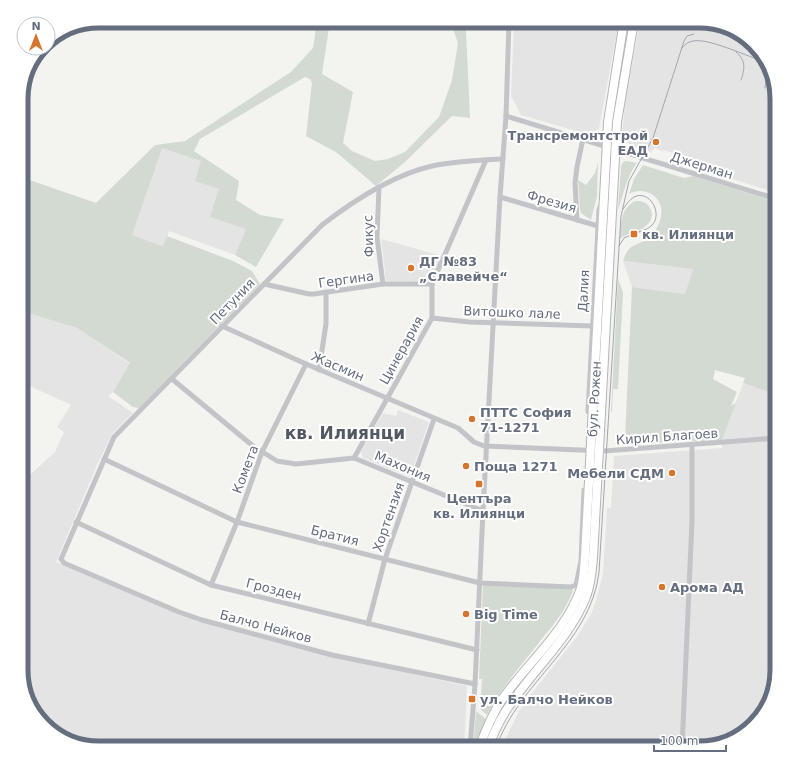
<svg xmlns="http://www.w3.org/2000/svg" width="798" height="769" font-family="'DejaVu Sans',sans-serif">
  <rect width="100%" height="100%" fill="#f3f4f0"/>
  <g fill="#e4e4e4">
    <path d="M 514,21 L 619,21 L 599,128 L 590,135 L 521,115 L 511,96 Z"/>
    <path d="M 640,21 L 704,21 L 733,29 L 757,48 L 777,99 L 777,193 L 676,161 L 677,154 L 663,150 L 662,151 L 655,148 L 651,152 L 633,147 L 627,142 L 622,136 L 625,101 Z"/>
    <path d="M 162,147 L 201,161 L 246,229 L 235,255 L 169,231 L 164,246 L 131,235 Z"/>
    <path d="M 381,239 L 442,256 L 430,282 L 405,281 L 386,281 Z"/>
    <path d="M 623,261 L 693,269 L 685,294 L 632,287 Z"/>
    <path d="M 21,311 L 77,328 L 130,364 L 113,392 L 108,396 L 133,413 L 112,434 L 97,465 L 56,562 L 185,616 L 331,656 L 467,686 L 464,748 L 99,748 L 69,742 L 41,721 L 21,670 L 21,483 L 55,452 L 64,432 L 57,427 L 71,405 L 21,382 Z"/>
    <path d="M 743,383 L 777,395 L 777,670 L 771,700 L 751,728 L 699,748 L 507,748 L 508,744 L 504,742 L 519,711 L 535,689 L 576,638 L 591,614 L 596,601 L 603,574 L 607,508 L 611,508 L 614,456 L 722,448 L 722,440 Z"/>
    <path d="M 398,410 L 429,422 L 410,477 L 363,458 L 361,452 L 383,413 L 396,416 Z"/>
  </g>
  <g fill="#d3dad1">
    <path d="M 317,21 L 330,21 L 322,74 L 353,92 L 343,143 L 352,151 L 375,161 L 388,159 L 405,152 L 439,117 L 452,80 L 458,43 L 452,26 L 436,21 L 460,21 L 466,31 L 470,118 L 452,116 L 405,162 L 376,186 L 336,152 L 306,136 L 312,83 L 310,79 L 305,77 L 200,139 L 194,151 L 239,181 L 236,200 L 260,215 L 284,219 L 256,267 L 235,255 L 246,229 L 210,217 L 219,189 L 195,181 L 201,161 L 162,148 L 132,235 L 163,246 L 167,236 L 233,261 L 252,271 L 260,284 L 139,408 L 133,407 L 113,392 L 130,363 L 77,328 L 21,311 L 21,177 L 96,203 L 155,145 L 185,141 L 291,72 L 313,48 Z"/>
    <path d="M 626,161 L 637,163 C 626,177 624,194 618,210 L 621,166 L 623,162 Z"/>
    <path d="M 598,162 L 597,196 L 591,220 L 581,213 L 580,209 L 578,180 L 586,185 L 595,173 Z"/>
    <path d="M 609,162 L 612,162 L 597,439 L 594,439 Z"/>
    <path d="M 643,165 L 684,178 L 693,176 L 777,202 L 777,395 L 743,383 L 745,378 L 715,370 L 713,379 L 737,392 L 731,406 L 736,403 L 722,440 L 632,444 L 625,437 L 632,287 L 685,294 L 693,269 L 623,261 C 629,242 637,247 649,237 C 658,230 663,217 661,207 C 659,199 653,194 647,192 C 640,190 634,191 629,194 L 634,179 Z"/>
    <path d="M 635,201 C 639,201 643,201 647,204 C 650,207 652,211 652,215 C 650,232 629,230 620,239 C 621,224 620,209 635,201 Z"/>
    <path d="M 618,279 L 623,292 L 618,389 L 613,389 L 612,412 L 611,412 Z"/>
    <path d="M 483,585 L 572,589 L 573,591 C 567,607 556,622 545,635 C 525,661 502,686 487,715 L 480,709 L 482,679 L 479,679 Z"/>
    <path d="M 476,711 L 487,720 L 476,748 L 473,748 Z"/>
  </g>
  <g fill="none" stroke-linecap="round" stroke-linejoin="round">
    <g stroke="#b3b5b9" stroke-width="10">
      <g id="primary">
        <path d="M 479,748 C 485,732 492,715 501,701 C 527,663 566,632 581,588 C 584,578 584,567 585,557 L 608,122 L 624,21"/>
        <path d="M 488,748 C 494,732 501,716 512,702 C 536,667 570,637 586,597 C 591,584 592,571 593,558 L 617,122 L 634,21"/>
      </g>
    </g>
    <g stroke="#c2c4c8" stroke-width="5">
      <path d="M 506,116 L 777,199"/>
      <path d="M 379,187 L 377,237 L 383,284"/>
      <path d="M 500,197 L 598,226"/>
      <path d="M 577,220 L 575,183 L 577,167 L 583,139"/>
      <path d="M 264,284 L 309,294 L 314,294 L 383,284 L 432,284"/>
      <path d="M 432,318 L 469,322 L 592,326"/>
      <path d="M 222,326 L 306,364 L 458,428 L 474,442 L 484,446 L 604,451 L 777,438"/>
      <path d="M 319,370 L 326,324 L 326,292"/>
      <path d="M 172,379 L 253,446 L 277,461 L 296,464 L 354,458 L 483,511"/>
      <path d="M 588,412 L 599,210 L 602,201"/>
      <path d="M 354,458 L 432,318 L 432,284 L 486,160"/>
      <path d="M 104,459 L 237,522 L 480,583 L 571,587 L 576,585 L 581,561 L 584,490"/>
      <path d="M 76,522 L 211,585 L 477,650"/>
      <path d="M 211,585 L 237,522 L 262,452 L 306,364"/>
      <path d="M 368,624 L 385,559 L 434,419"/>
      <path d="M 475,684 L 332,655 L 202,620 L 179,612 L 64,563 L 61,559 L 114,437 L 322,225 C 353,201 393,175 432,166 C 455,161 479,160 503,159"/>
      <path d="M 470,748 L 475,684 L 483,511 L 500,197 L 506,116 L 509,21"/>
      <path d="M 682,748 L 692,521 L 692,445"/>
    </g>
    <use href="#primary" stroke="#fff" stroke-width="8"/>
    <g stroke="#a2a6ac" stroke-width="1">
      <path d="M 682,48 C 685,44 688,42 693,41 C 708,38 744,55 760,60 L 763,63"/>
      <path d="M 736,52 C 746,60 745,69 741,80"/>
      <path d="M 765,88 L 767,74"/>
      <path d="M 623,209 C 626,205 629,200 634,197 C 650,189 664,215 651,226 C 647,230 641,231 637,233"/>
      <path d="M 619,246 L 624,238 L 640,231"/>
      <path d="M 496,748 C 518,682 591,644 599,572 L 621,216 L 629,181 L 653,138 L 684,41 L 687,36 L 694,34"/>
    </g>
  </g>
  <g fill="#d6752e" stroke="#fff" stroke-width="1.5">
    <circle cx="656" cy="142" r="4"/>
    <rect x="630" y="230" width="8" height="8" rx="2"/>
    <circle cx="411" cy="268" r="4"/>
    <circle cx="472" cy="419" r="4"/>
    <circle cx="466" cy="466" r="4"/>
    <circle cx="672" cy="473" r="4"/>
    <rect x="475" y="480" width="8" height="8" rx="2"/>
    <circle cx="662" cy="587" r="4"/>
    <circle cx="466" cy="614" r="4"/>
    <rect x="468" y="695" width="8" height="8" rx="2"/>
  </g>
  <g text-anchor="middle" stroke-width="4" stroke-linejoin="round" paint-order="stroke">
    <g font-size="13" font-weight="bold" fill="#656e7f" stroke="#fff" text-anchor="start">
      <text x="648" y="140" text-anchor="end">Трансремонтстрой<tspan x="648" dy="15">ЕАД</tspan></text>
      <text x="642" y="239">кв. Илиянци</text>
      <text x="419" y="266">ДГ №83<tspan x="419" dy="15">„Славейче“</tspan></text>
      <text x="480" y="417">ПТТС София<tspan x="480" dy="15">71-1271</tspan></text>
      <text x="474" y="471">Поща 1271</text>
      <text x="664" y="478" text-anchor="end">Мебели СДМ</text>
      <text x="479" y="503" text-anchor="middle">Центъра<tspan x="479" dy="15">кв. Илиянци</tspan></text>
      <text x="670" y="592">Арома АД</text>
      <text x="474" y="619">Big Time</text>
      <text x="480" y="704">ул. Балчо Нейков</text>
    </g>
    <g font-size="13" fill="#656e7f" stroke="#fff">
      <text transform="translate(702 165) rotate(17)" y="5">Джерман</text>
      <text transform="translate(552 201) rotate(16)" y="5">Фрезия</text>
      <text transform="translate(368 236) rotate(-92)" y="5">Фикус</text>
      <text transform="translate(346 279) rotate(-8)" y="5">Гергина</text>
      <text transform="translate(583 291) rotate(-87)" y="5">Далия</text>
      <text transform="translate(232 301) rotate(-46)" y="5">Петуния</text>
      <text transform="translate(512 312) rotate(2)" y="5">Витошко лале</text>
      <text transform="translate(401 350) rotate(-61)" y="5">Цинерария</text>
      <text transform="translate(338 366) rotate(23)" y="5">Жасмин</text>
      <text transform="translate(594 399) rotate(-87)" y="5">бул. Рожен</text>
      <text transform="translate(667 436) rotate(-4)" y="5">Кирил Благоев</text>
      <text transform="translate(403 466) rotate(23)" y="5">Махония</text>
      <text transform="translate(245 469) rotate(-69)" y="5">Комета</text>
      <text transform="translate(388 517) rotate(-71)" y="5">Хортензия</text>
      <text transform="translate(335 535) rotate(14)" y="5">Братия</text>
      <text transform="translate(274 589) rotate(14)" y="5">Грозден</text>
      <text transform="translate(266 626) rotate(15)" y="5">Балчо Нейков</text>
    </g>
    <g font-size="17" font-weight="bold" fill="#525965" stroke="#fff">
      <text x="345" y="439">кв. Илиянци</text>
    </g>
  </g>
  <path d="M0 0H798V769H0ZM99 28H699A71 71 0 0 1 770 99V670A71 71 0 0 1 699 741H99A71 71 0 0 1 28 670V99A71 71 0 0 1 99 28Z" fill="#fff" fill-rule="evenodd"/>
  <path fill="none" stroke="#656e7f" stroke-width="5" d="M99 28H699A71 71 0 0 1 770 99V670A71 71 0 0 1 699 741H99A71 71 0 0 1 28 670V99A71 71 0 0 1 99 28Z"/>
  <g transform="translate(36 36)"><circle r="19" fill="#ffffff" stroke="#c1c5cc"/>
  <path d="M0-3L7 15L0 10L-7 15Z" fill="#d6752e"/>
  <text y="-6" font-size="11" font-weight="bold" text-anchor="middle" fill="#656e7f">N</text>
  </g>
  <path d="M654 745v6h72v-6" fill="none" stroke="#656e7f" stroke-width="2"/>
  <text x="660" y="745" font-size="12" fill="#656e7f" stroke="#ffffff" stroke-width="3" paint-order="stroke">100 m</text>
</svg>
